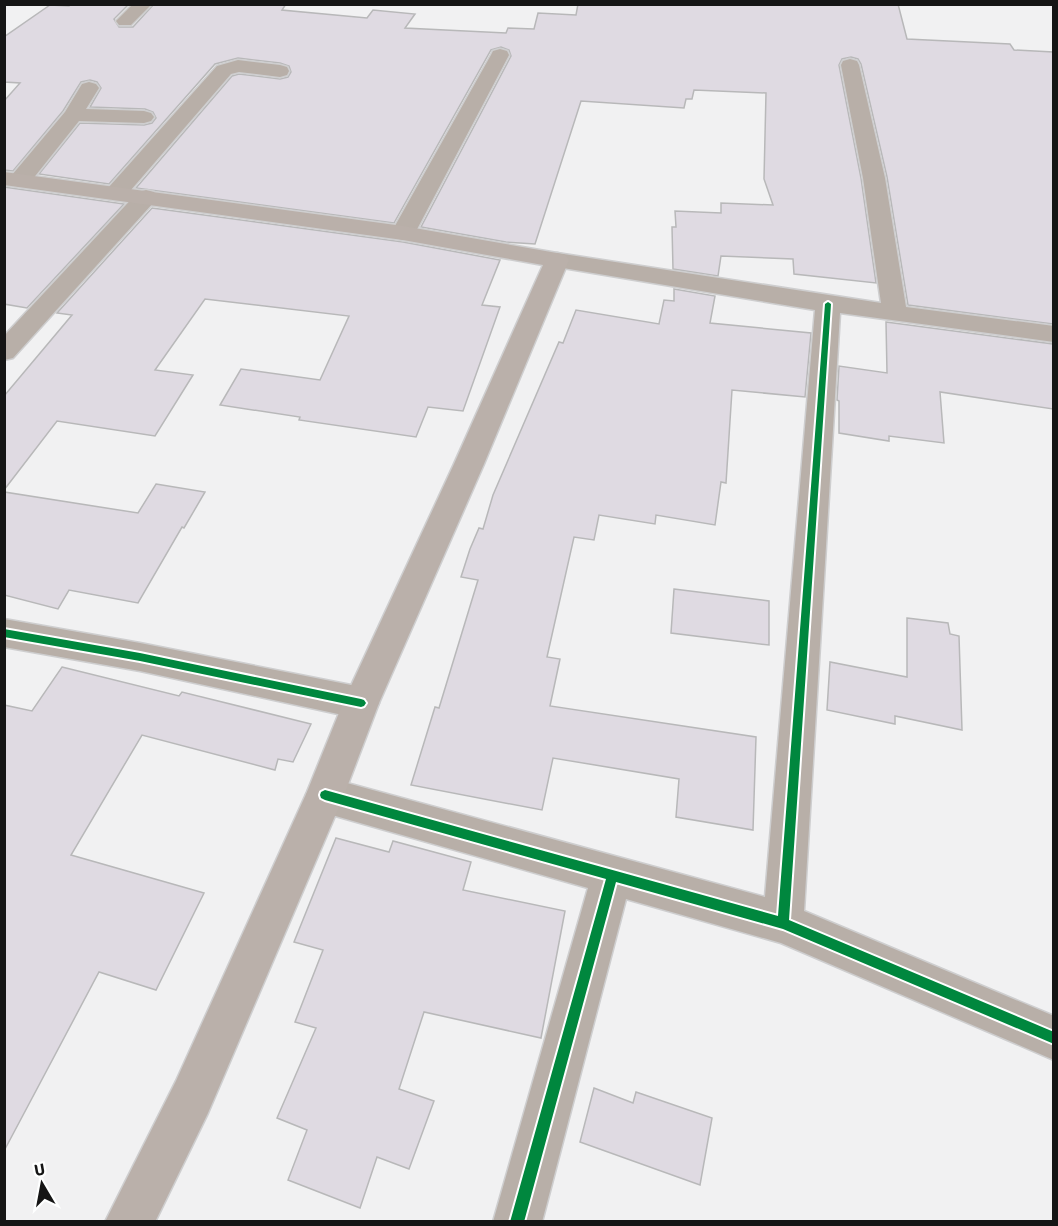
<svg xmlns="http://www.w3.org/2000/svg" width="1058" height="1226" font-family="Signika,sans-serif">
  <rect width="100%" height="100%" fill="#f1f1f2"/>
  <g fill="#dfdae2" stroke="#b8b8b9" stroke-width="1.5">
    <path d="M 72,4 L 129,4 L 114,19 L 119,27 L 133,27 L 154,4 L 286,4 L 282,10 L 367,18 L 373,10 L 415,14 L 405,28 L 506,33 L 508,28 L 534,29 L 538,13 L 576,15 L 578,4 L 898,4 L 907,39 L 1010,44 L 1014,50 L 1053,52 L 1053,324 L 908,305 L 887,177 L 861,64 L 858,59 L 851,57 L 842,59 L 839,65 L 861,178 L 876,283 L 794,274 L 793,259 L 721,256 L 718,276 L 673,269 L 672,227 L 676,227 L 675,211 L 721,213 L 721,203 L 773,205 L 764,179 L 766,93 L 694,90 L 692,99 L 686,99 L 684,108 L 581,101 L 535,244 L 506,242 L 421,227 L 511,56 L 509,50 L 501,47 L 491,50 L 394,223 L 136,188 L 232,76 L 239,74 L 280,79 L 288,77 L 291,72 L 289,66 L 280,63 L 238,58 L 215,64 L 109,184 L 39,174 L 80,123 L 144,125 L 152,123 L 156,118 L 153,112 L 145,109 L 90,107 L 101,88 L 97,82 L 90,80 L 81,82 L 63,111 L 13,171 L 4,170 L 4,101 L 20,83 L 4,82 L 4,37 L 50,5 L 69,6 Z"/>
    <path d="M 4,187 L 124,204 L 27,308 L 4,304 Z"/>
    <path d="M 152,208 L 403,242 L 500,260 L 482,305 L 500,307 L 463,411 L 428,407 L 416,437 L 299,420 L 300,417 L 220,405 L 241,369 L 320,380 L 349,316 L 205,299 L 155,370 L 193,375 L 155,436 L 57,421 L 4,490 L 4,396 L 72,315 L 57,313 Z"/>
    <path d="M 674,289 L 715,296 L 710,323 L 811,333 L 805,397 L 732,390 L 726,483 L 721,482 L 715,525 L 656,515 L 655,524 L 599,515 L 594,540 L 574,537 L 547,657 L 560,659 L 550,706 L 756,737 L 753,830 L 676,817 L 679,779 L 553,758 L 542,810 L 411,785 L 435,707 L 439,708 L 478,580 L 461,577 L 470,549 L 479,528 L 483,529 L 493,495 L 559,342 L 563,343 L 576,310 L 659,324 L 664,300 L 674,301 Z"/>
    <path d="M 886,322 L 1053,344 L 1053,409 L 940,392 L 944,443 L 889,436 L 889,441 L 839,433 L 839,401 L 837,400 L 839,366 L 887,373 Z"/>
    <path d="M 156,484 L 205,492 L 184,528 L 182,527 L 138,603 L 69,590 L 58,609 L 4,595 L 4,492 L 138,513 Z"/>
    <path d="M 674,589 L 769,601 L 769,645 L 671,633 Z"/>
    <path d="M 907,618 L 948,623 L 950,634 L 959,636 L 962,730 L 895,716 L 895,724 L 827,710 L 830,662 L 907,677 Z"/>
    <path d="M 62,667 L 179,696 L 182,692 L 311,724 L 293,762 L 278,759 L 275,770 L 142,735 L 71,855 L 204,893 L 156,990 L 99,972 L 4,1151 L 4,705 L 32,711 Z"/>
    <path d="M 336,838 L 389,852 L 393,841 L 471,862 L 463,890 L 565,911 L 541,1038 L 424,1012 L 399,1089 L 434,1101 L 409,1169 L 377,1157 L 360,1208 L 288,1180 L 307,1130 L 277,1118 L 316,1028 L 295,1022 L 323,950 L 294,942 Z"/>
    <path d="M 594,1088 L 633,1103 L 636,1092 L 712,1118 L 700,1185 L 580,1142 Z"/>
  </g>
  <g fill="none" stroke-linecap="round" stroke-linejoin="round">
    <g stroke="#cececf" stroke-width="3">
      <g id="minor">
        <path d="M 133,4 L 152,4 L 131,25 L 119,25 L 116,21 Z"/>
        <path d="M 500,49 L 507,51 L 509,55 L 415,233 L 411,238 L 403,240 L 395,238 L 391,233 L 491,55 L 493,51 Z"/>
        <path d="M 850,59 L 857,61 L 859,65 L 885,178 L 906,307 L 1054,326 L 1054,342 L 840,313 L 804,911 L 1054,1016 L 1054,1060 L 781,943 L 626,899 L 542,1222 L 493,1222 L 588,888 L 325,813 L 312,808 L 306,795 L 312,782 L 325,777 L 765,897 L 815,310 L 557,267 L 549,265 L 545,260 L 549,255 L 557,253 L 881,303 L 863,178 L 841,65 L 843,61 Z"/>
        <path d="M 238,60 L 280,65 L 287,67 L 289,71 L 287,75 L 280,77 L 239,72 L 231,74 L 124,198 L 116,200 L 108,198 L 105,193 L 108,188 L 217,66 Z"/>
        <path d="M 89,82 L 96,84 L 99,88 L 86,109 L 144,111 L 151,113 L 154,117 L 151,121 L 144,123 L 79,121 L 28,185 L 20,187 L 12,185 L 9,180 L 12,175 L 65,112 L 82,84 Z"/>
        <path d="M 146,190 L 154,192 L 157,197 L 154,202 L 13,358 L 4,360 L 4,336 L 138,192 Z"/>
        <path d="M 4,619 L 140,643 L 361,687 L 373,692 L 379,703 L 373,714 L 361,719 L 140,671 L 4,647 Z"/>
      </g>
    </g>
    <g stroke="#cececf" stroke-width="3">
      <path id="major" d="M 4,172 L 403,226 L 557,253 L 565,255 L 569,260 L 484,464 L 379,703 L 344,795 L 208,1113 L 155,1222 L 105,1222 L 176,1081 L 307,792 L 343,703 L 454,464 L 543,265 L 403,240 L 4,185 Z"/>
    </g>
    <use href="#minor" fill="#b8afa8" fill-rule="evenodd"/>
    <use href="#major" fill="#bab0aa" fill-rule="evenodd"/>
    <g stroke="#feffff" stroke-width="4">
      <g id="cycleway">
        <path d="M 828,302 L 831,304 L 789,920 L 1054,1032 L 1054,1044 L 783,929 L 616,882 L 524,1222 L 510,1222 L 606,879 L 325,800 L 321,798 L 320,795 L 321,792 L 325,790 L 778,916 L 825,304 Z"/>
        <path d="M 4,629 L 140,653 L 361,699 L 364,700 L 366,703 L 364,706 L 361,707 L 140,661 L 4,637 Z"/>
      </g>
    </g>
    <use href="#cycleway" fill="#00873e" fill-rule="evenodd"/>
  </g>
  <rect width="1058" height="1226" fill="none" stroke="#151515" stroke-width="12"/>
  <g transform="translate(42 1184) rotate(350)" stroke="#feffff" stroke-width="4.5" paint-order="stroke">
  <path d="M0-4.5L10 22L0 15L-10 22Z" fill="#151515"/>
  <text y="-9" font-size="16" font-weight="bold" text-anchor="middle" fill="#151515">U</text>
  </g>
</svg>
